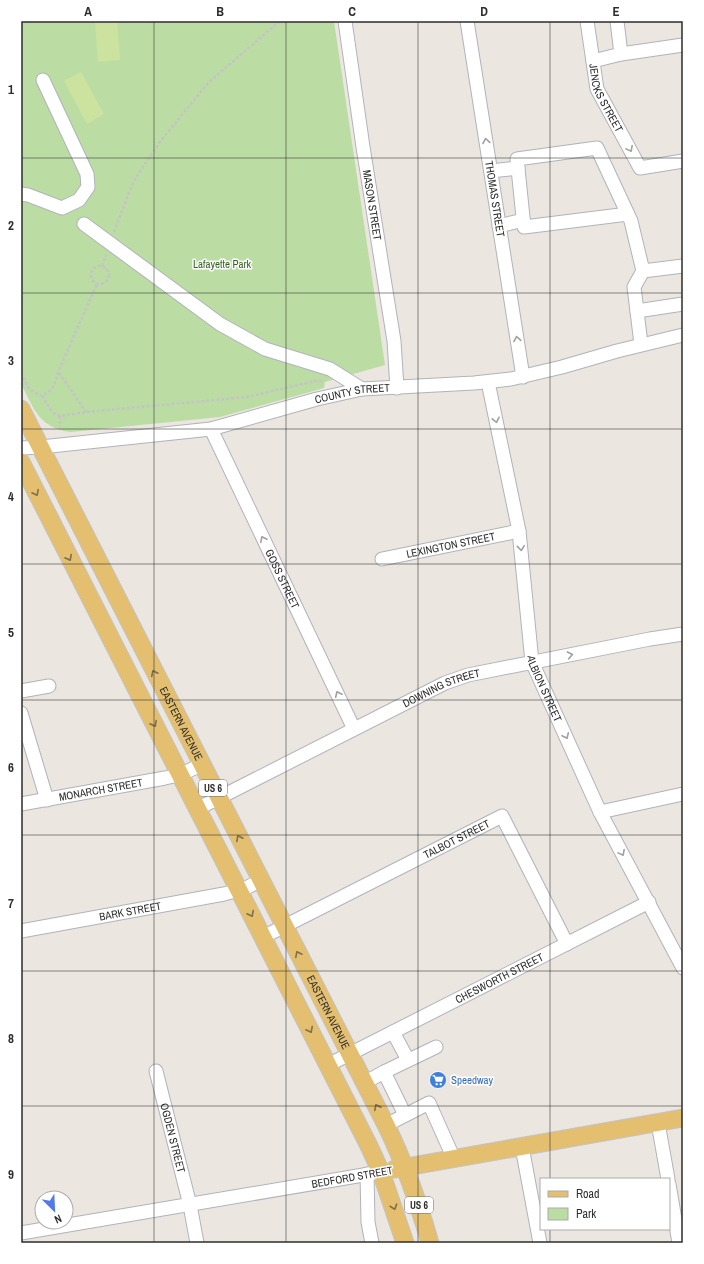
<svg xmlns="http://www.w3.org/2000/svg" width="704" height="1264" font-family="'Archivo Narrow',sans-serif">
  <rect width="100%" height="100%" fill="#ece6e1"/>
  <path fill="#bbdda3" d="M 21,21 L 334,21 L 385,365 L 325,382 L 324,388 L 220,417 L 71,432 C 40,429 33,408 21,383 Z"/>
  <g fill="#cce3a0">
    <path d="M 95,21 L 117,21 L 120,60 L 98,62 Z"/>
    <path d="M 81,72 L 104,114 L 87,124 L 64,81 Z"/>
  </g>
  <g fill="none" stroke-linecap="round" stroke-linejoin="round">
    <g stroke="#b1b3bb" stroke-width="15">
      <g id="minor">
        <path id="s1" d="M 345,21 L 363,147 L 394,341 L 397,388"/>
        <path id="s2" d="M 467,21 L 523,377"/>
        <path id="s3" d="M 587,21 L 597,89 L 640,168 L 683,161"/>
        <path d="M 621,54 L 683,45"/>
        <path d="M 593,61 L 621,54 L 617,21"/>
        <path d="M 491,171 L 518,168"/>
        <path d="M 21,194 L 28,195 L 62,208 L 79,200 L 88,187 L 87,174 L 43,80"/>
        <path d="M 628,214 L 524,227 L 517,159 L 597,148 L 631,221 L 643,271 L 634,287 L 641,344"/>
        <path d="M 84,224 L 220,324 L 265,349 L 330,369 L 362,389"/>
        <path d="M 499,226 L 523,220"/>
        <path d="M 643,271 L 683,266"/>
        <path d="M 637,311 L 683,304"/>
        <path id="s4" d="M 488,382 L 519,531 L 532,662 L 600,812 L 683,968"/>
        <path id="s5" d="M 211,429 L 354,729"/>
        <path id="s6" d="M 21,448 L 41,447 L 211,429 L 317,399 L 362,389 L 474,383 L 511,379 L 562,367 L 617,351 L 683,335"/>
        <path id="s7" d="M 382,559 L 519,531"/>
        <path d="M 21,691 L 49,686"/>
        <path d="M 21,713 L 47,800"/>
        <path id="s8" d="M 21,804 L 165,778 L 179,775 L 201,765"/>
        <path id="s9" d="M 197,809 L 445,683 L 468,675 L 650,639 L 683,634"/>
        <path d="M 600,812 L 683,794"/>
        <path id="s10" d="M 21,931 L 224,894 L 246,888 L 261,880"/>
        <path id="s11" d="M 263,937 L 502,816 L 567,944"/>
        <path d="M 393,1032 L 408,1060"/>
        <path id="s12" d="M 328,1065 L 649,902"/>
        <path id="s13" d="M 156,1071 L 190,1205 L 197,1243"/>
        <path d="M 384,1072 L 436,1047"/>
        <path d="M 364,1083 L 384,1072 L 405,1115"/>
        <path d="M 658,1123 L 668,1179"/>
        <path d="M 386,1125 L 429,1103 L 454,1159"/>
        <path d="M 522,1147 L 540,1243"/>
        <path d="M 367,1174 L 368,1222 L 372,1243"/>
        <path d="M 669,1184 L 679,1243"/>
        <path d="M 21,1233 L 381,1172"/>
      </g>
    </g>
    <g stroke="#c4c4c4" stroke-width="19">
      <g id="major">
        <path id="s14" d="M 21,409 L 386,1125 C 405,1164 418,1201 430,1243"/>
        <path d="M 21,462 L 368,1144 L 381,1172 L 405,1243"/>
        <path d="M 395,1169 L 683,1118"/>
      </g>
    </g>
    <g stroke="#c4c4c4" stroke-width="2.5" stroke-dasharray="3 2" stroke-linecap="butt">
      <path d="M 114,232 L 133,182 L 159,143 L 209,82 L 280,21"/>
      <circle cx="100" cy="275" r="9"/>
      <path d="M 102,266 L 106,255"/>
      <path d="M 21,373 L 29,389 L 42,396 C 53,389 55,385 58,372 L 97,284"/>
      <path d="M 59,373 L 86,412"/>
      <path d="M 42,396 L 53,413 L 60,416 L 86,412 L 247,397 L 315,381 L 322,381"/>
      <path d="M 60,416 L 60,427"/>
    </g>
    <use href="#minor" stroke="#fff" stroke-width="13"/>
    <use href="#major" stroke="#e3bf6f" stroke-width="17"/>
  </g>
  <defs><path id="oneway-chevron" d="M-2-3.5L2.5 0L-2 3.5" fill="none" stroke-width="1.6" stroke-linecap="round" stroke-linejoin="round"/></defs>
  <g stroke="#a0a0a0">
    <use href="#oneway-chevron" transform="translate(486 141) rotate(-99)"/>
    <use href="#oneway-chevron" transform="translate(630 149) rotate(62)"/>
    <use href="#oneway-chevron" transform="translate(517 339) rotate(-99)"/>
    <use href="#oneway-chevron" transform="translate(496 420) rotate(78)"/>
    <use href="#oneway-chevron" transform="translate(263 539) rotate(-116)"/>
    <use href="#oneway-chevron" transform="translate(521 548) rotate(84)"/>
    <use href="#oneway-chevron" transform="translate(570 655) rotate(-11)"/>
    <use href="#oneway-chevron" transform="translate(338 694) rotate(-115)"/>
    <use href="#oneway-chevron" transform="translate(566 736) rotate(65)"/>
    <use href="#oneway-chevron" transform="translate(622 853) rotate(62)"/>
  </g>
  <g stroke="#7f6f4b">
    <use href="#oneway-chevron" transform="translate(36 493) rotate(64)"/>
    <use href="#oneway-chevron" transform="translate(69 558) rotate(63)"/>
    <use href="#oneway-chevron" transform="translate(154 673) rotate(-117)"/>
    <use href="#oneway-chevron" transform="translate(154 724) rotate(63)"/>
    <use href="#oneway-chevron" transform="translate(239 838) rotate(-117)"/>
    <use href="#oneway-chevron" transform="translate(251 914) rotate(63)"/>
    <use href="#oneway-chevron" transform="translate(298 954) rotate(-117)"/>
    <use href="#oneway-chevron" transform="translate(310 1030) rotate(63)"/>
    <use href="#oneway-chevron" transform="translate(377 1107) rotate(-117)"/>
    <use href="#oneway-chevron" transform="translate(394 1207) rotate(71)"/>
  </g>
  <path fill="none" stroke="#2d2d2d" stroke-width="1" stroke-opacity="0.55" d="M 154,21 L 154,1243M 286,21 L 286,1243M 418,21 L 418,1243M 550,21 L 550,1179M 21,158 L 683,158M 21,293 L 683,293M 21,429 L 683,429M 21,564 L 683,564M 21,700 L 683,700M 21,835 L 683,835M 21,971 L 683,971M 21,1106 L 683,1106M 550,1229 L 550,1243"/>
  <defs>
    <g id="supermarket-disc" transform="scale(0.9)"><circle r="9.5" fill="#3f7fe0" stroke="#fff"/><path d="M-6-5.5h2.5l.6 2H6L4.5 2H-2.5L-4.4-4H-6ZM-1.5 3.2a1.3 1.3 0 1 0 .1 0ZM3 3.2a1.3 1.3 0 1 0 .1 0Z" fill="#fff"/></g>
  </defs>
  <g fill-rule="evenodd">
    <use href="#supermarket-disc" x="438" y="1080"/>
  </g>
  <g text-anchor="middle" stroke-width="3" stroke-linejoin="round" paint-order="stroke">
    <g fill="#fff" stroke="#6c6c6c" stroke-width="1">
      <rect x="199" y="780" width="28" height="16" rx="3"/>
      <rect x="405" y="1197" width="28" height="16" rx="3"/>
    </g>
    <g font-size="10" font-weight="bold" fill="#2d2d2d">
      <text x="213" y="792">US 6</text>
      <text x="419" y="1209">US 6</text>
    </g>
    <g font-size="11" fill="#2d2d2d" stroke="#fff">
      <text dy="4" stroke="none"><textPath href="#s3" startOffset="80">JENCKS STREET</textPath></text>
      <text dy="4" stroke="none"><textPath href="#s2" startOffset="180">THOMAS STREET</textPath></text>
      <text dy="4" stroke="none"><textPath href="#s1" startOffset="186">MASON STREET</textPath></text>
      <text dy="4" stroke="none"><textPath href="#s6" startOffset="337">COUNTY STREET</textPath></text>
      <text dy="4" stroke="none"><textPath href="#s7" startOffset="70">LEXINGTON STREET</textPath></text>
      <text dy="4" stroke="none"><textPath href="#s5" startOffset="166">GOSS STREET</textPath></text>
      <text dy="4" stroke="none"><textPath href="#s4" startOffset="313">ALBION STREET</textPath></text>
      <text dy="4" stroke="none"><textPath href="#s9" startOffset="273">DOWNING STREET</textPath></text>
      <text dy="4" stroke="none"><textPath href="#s14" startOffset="353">EASTERN AVENUE</textPath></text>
      <text dy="4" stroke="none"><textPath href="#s8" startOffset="81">MONARCH STREET</textPath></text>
      <text dy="4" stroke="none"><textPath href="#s11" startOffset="217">TALBOT STREET</textPath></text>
      <text dy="4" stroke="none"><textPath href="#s10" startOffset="111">BARK STREET</textPath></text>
      <text dy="4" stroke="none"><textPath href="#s12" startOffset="192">CHESWORTH STREET</textPath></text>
      <text dy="4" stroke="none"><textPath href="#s14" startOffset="677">EASTERN AVENUE</textPath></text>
      <text dy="4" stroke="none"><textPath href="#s13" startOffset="69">OGDEN STREET</textPath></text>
      <text transform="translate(352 1177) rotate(-10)" y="4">BEDFORD STREET</text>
    </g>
    <g font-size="11" fill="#356323" stroke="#fff">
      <text x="222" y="268">Lafayette Park</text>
    </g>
    <g font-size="11" fill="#366cbe" stroke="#fff" text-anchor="start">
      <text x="451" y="1084">Speedway</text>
    </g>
  </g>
  <rect width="704" height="1264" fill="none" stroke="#ffffff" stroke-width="44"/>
  <rect x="540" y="1178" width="130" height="52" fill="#ffffff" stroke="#ababab"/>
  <rect x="548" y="1191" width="20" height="6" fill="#e3bf6f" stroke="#ababab"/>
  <text x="576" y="1198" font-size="12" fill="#2d2d2d">Road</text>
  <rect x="548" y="1208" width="20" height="12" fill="#bbdda3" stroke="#ababab"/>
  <text x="576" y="1218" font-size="12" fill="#2d2d2d">Park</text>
  <g transform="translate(54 1210) rotate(156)"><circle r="19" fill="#ffffff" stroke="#ababab"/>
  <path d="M0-3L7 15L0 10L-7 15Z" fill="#527ae8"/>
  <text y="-6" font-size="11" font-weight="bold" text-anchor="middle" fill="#2d2d2d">N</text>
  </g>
  <rect x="22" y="22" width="660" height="1220" fill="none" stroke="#2d2d2d" stroke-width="1.5"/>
  <g font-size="13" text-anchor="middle" font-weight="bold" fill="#2d2d2d">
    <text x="88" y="16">A</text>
    <text x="220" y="16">B</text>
    <text x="352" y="16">C</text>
    <text x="484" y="16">D</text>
    <text x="616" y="16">E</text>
    <text x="11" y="94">1</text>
    <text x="11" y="230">2</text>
    <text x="11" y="365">3</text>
    <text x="11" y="501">4</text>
    <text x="11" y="637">5</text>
    <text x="11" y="772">6</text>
    <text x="11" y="908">7</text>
    <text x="11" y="1043">8</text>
    <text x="11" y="1179">9</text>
  </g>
</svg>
